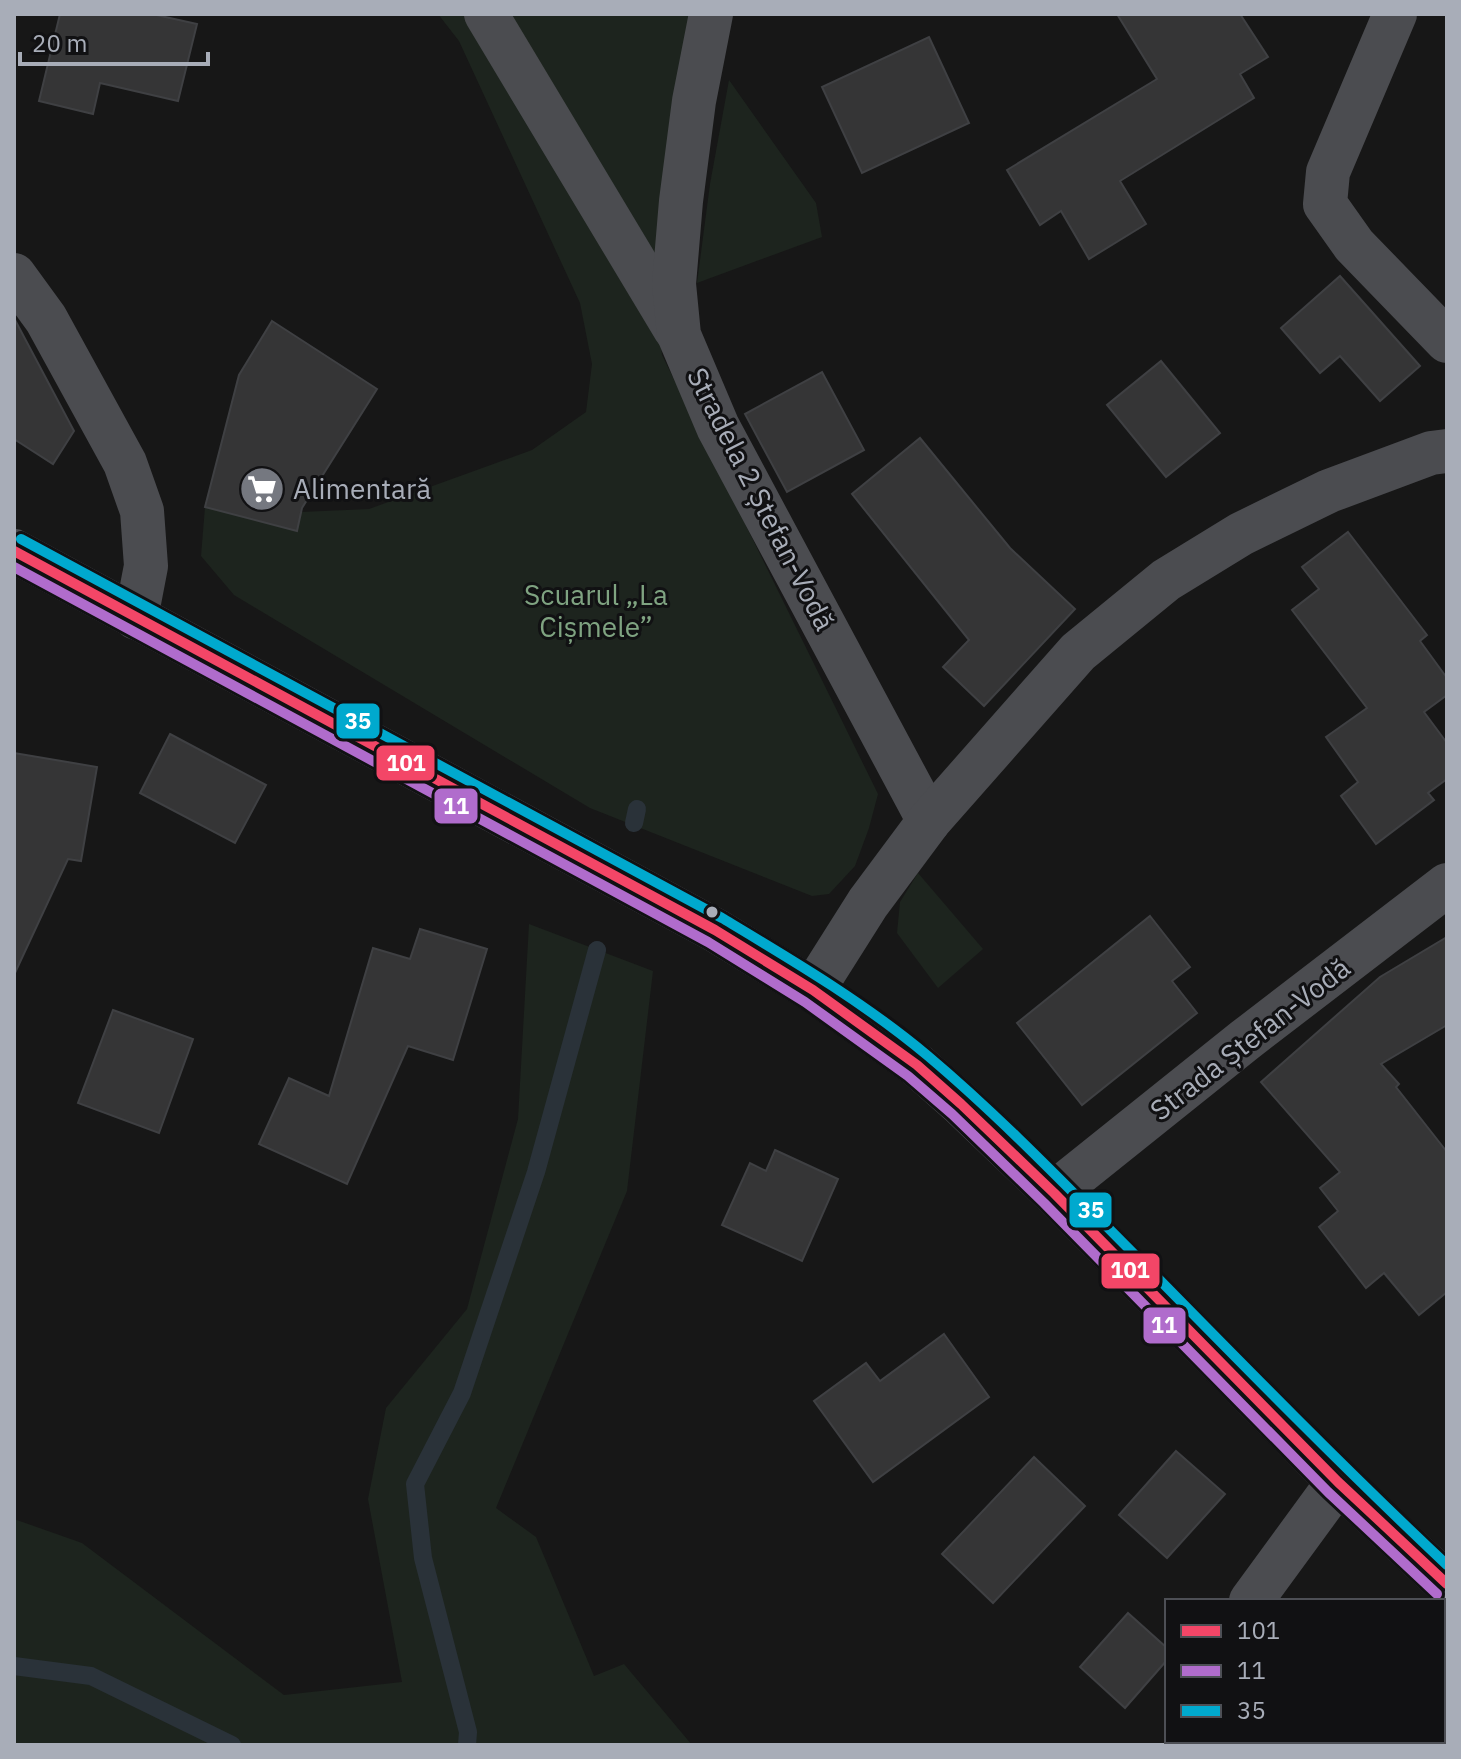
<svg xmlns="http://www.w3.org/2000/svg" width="1461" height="1759" font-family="'IBM Plex Sans',sans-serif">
  <rect width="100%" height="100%" fill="#171717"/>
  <g fill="#1d241e">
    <path d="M 438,14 L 694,14 L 655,269 L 662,355 L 878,794 L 869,828 L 855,866 L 829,894 L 812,896 L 590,808 L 234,595 L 201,556 L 205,507 L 297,531 L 301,512 L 369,509 L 532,450 L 586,412 L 592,364 L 580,303 L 459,41 Z"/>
    <path d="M 729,80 L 816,203 L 822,237 L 697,283 L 710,184 Z"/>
    <path d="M 918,873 L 983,949 L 938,988 L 897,933 L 900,902 Z"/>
    <path d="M 529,924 L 653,971 L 627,1191 L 496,1508 L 536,1537 L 594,1676 L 624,1664 L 692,1745 L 14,1745 L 14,1519 L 82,1543 L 284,1695 L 402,1682 L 368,1499 L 386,1408 L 467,1309 L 518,1119 Z"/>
  </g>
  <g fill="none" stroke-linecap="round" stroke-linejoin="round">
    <g stroke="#2a3239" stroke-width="18">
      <path d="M 634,823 L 637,809"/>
      <path d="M 14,1666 L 91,1676 L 232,1745"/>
      <path d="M 467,1745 L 468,1732 L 423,1558 L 415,1484 L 462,1393 L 536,1172 L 597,950"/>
    </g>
  </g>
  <g fill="#353536" stroke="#3f4043" stroke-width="2">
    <path d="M 60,14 L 152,14 L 197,24 L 178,101 L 100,83 L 93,114 L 39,101 Z"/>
    <path d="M 1117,14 L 1240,14 L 1268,57 L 1240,74 L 1254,98 L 1120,181 L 1146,224 L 1089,259 L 1061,211 L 1040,225 L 1007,170 L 1157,79 Z"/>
    <path d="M 929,37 L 969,123 L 862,173 L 822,87 Z"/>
    <path d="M 1340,276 L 1420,366 L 1380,401 L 1340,356 L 1320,373 L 1281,328 Z"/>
    <path d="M 14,318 L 74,431 L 53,464 L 14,439 Z"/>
    <path d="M 272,321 L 377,389 L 302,508 L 297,531 L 205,507 L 239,375 Z"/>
    <path d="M 1161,361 L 1220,433 L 1166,477 L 1107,405 Z"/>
    <path d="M 822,372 L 864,450 L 787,492 L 745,414 Z"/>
    <path d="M 920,438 L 1010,548 L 1075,609 L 984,706 L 943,667 L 969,640 L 852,494 Z"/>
    <path d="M 1348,532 L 1427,635 L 1420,641 L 1447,678 L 1447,695 L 1424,712 L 1447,743 L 1447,779 L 1428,793 L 1434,800 L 1376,844 L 1341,796 L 1358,782 L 1326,737 L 1367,708 L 1292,610 L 1319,589 L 1302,567 Z"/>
    <path d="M 170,734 L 266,785 L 235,843 L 140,793 Z"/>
    <path d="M 14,753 L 97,767 L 81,861 L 68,859 L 14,975 Z"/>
    <path d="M 1150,916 L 1190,967 L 1172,981 L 1197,1013 L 1082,1105 L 1017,1023 Z"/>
    <path d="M 420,929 L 487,949 L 453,1060 L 408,1046 L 347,1184 L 259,1144 L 289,1078 L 329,1096 L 373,948 L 410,959 Z"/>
    <path d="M 1447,937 L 1447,1025 L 1381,1064 L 1399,1084 L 1396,1087 L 1447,1152 L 1447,1292 L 1419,1315 L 1384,1273 L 1366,1288 L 1319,1227 L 1338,1211 L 1320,1188 L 1340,1172 L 1261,1082 L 1380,977 Z"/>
    <path d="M 113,1010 L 193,1039 L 159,1133 L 78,1103 Z"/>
    <path d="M 775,1150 L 838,1179 L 802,1261 L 722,1225 L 750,1163 L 766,1171 Z"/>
    <path d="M 944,1334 L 989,1397 L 873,1482 L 814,1401 L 866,1363 L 880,1381 Z"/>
    <path d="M 1176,1451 L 1225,1494 L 1167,1558 L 1119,1515 Z"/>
    <path d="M 1034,1457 L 1085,1506 L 993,1603 L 942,1554 Z"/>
    <path d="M 1128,1613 L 1167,1648 L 1167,1660 L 1125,1708 L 1080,1667 Z"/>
  </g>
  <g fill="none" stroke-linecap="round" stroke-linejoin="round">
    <g stroke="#4b4c50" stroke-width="44">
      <path d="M 486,14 L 675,329"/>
      <path d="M 711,14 L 694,101 L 681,201 L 674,284 L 679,335 L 718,427 L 929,821"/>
      <path d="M 1395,14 L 1328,172 L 1325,204 L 1354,245 L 1447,341"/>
      <path d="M 14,275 L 46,319 L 125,463 L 142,511 L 146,566 L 136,618"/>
      <path d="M 14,551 L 715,930 L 813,990 L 917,1065 L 961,1104 L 1054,1193 L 1338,1482 L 1447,1584"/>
      <path d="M 813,990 L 868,903 L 929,821 L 1078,652 L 1166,580 L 1241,534 L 1329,491 L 1431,453 L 1447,451"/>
      <path d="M 1054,1193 L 1245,1040 L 1447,885"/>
      <path d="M 1251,1601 L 1338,1482"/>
    </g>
    <g stroke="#111113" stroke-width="16">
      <path id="bus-1" d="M 14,551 L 715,930 L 813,990 L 917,1065 L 961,1104 L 1054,1193 L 1338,1482 L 1447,1584"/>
    </g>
    <g stroke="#111113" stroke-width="16">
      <path id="bus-2" d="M 14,567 L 708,942 L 805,1002 L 908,1076 L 952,1114 L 1044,1203 L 1328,1492 L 1437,1594"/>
    </g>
    <g stroke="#111113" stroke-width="16">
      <path id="bus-3" d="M 21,539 L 722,918 C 792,960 865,1003 928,1056 C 1005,1121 1075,1195 1146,1266 C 1245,1367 1344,1468 1447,1565"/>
    </g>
    <use href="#bus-1" stroke="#f34667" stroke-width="10"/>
    <use href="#bus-2" stroke="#b06ccc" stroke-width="10"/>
    <use href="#bus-3" stroke="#00a9ce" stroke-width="10"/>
  </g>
  <defs>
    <g id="supermarket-disc" transform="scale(2.3)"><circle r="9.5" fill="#757880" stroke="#111113"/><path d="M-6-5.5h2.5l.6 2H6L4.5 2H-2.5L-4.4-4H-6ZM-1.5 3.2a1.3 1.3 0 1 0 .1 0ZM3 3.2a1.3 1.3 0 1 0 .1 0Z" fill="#fff"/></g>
  </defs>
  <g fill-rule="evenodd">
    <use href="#supermarket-disc" x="262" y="489"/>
  </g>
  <circle fill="#a8adb8" stroke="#111113" stroke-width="3" cx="712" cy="912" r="7"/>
  <g text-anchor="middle" stroke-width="6" stroke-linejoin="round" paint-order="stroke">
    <g font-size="28" fill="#a8adb8" stroke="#111113" text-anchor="start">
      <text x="293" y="499">Alimentară</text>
    </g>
    <g font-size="28" fill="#a8adb8" stroke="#111113">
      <text transform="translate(761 499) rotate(63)" y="10">Stradela 2 Ștefan-Vodă</text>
      <text transform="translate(1250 1039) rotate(-38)" y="10">Strada Ștefan-Vodă</text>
    </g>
    <g font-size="28" fill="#7fa381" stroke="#111113">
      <text x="596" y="605">Scuarul „La<tspan x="596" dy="32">Cișmele”</tspan></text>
    </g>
  </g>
  <g stroke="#111113" stroke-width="3">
    <rect x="335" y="702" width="46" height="38" rx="8" fill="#00a9ce"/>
    <rect x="375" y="744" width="61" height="38" rx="8" fill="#f34667"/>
    <rect x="433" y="787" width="46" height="38" rx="8" fill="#b06ccc"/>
    <rect x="1068" y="1191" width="45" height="38" rx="8" fill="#00a9ce"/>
    <rect x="1100" y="1252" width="61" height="38" rx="8" fill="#f34667"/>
    <rect x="1142" y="1306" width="45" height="39" rx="8" fill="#b06ccc"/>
  </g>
  <g font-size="22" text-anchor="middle" font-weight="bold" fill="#fff">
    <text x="358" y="729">35</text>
    <text x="406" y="771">101</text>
    <text x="456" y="814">11</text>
    <text x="1091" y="1218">35</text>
    <text x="1130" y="1278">101</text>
    <text x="1164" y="1333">11</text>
  </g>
  <rect width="1461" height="1759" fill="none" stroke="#a8adb8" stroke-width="32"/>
  <rect x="1165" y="1599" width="280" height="144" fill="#111113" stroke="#4d4f55" stroke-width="2"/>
  <rect x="1181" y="1625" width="40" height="12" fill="#f34667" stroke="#4d4f55" stroke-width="2"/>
  <text x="1237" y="1639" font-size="24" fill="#a8adb8">101</text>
  <rect x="1181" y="1665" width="40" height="12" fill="#b06ccc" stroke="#4d4f55" stroke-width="2"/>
  <text x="1237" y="1679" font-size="24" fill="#a8adb8">11</text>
  <rect x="1181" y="1705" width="40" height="12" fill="#00a9ce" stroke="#4d4f55" stroke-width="2"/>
  <text x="1237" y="1719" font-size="24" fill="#a8adb8">35</text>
  <path d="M20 52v12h188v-12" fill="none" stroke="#a8adb8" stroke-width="4"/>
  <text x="32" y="52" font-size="24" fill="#a8adb8" stroke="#111113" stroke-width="6" paint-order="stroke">20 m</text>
</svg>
